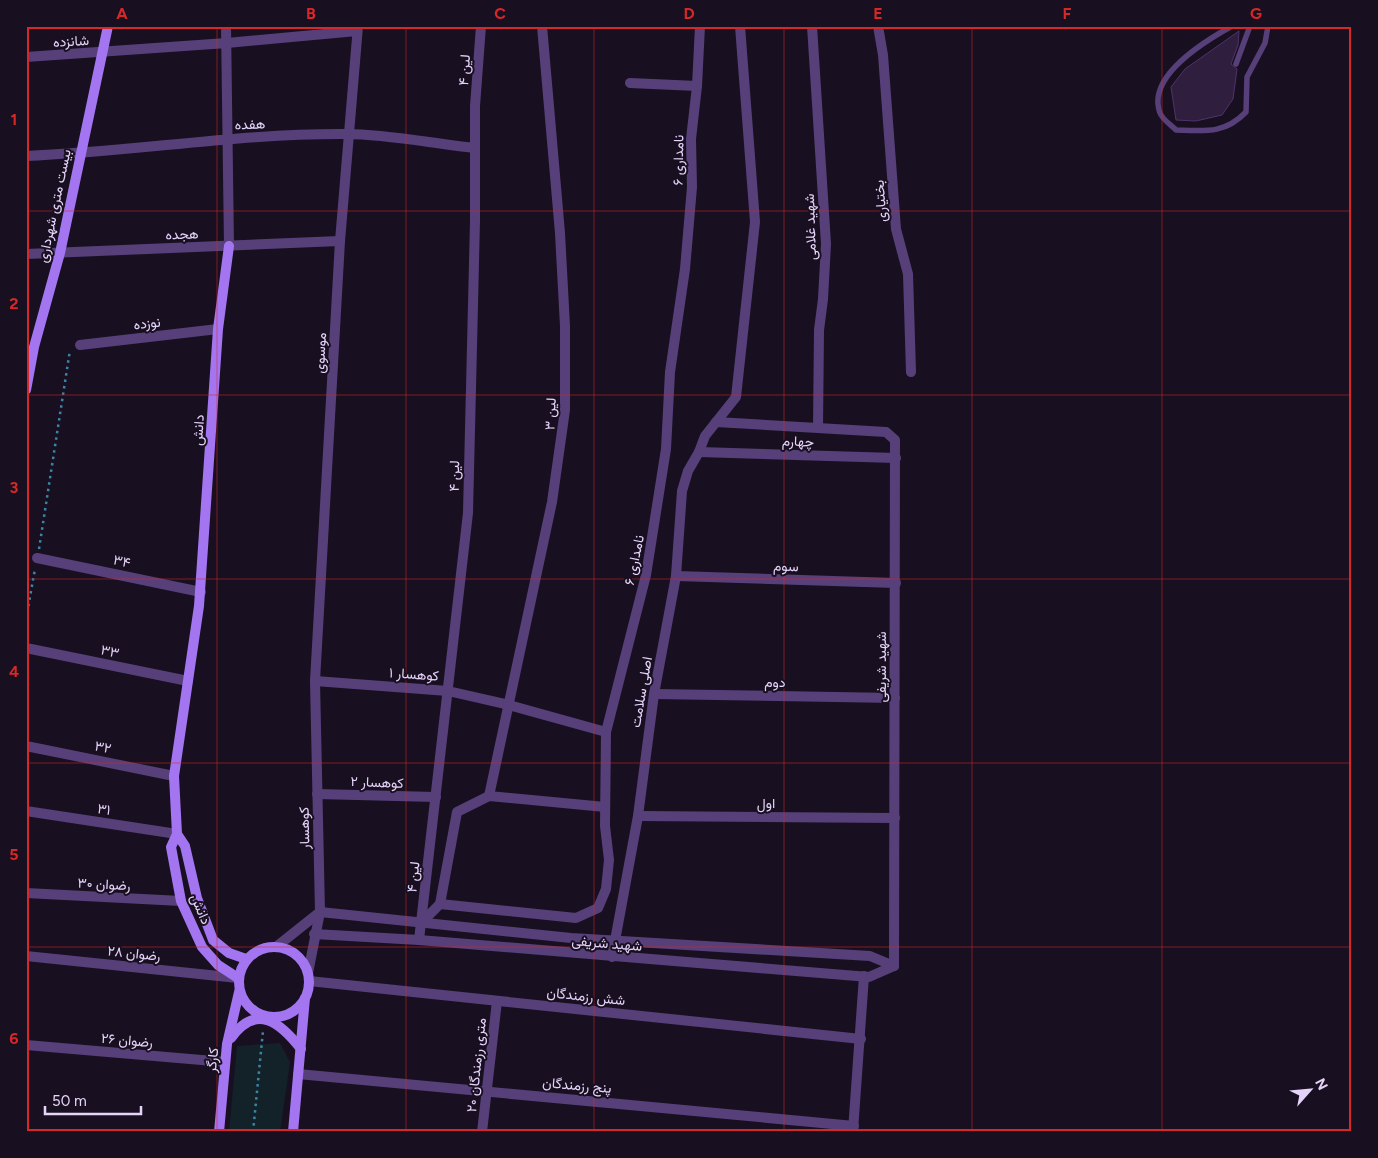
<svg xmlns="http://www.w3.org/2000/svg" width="1378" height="1158" font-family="Figtree,Vazirmatn,sans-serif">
  <rect width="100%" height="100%" fill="#181020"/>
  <path fill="#132229" d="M 280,1043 L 290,1062 L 280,1132 L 229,1132 L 237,1046 Z"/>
  <path fill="#301e3f" stroke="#503269" d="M 1239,31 L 1238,45 L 1231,64 L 1237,69 L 1233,99 L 1222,115 L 1196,121 L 1176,120 L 1171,87 L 1185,69 Z"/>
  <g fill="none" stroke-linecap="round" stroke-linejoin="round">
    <g stroke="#3b86a7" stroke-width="2.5" stroke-dasharray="2.5 4" stroke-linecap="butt">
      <path d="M 39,549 L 70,350"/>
      <path d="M 26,619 L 35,569"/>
      <path d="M 253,1132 L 263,1031"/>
    </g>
    <g stroke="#57407a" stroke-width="5.5">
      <path d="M 1232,26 C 1205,41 1146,76 1160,113 C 1162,119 1171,125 1176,130 C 1205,131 1225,134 1246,112 L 1247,77 L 1265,43 L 1268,26"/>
      <path d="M 1236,64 L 1250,26"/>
    </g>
    <g stroke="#57407a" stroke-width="10">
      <path d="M 226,26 L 229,246"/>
      <path d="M 812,26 L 826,244 L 823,299 L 819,330 L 818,427"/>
      <path d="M 878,26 L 883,55 L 896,229 L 908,274 L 911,372"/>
      <path d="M 26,57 L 227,43 L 357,31"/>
      <path d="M 630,83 L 697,86"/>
      <path d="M 26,156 C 133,152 240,133 347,134 C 388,134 434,144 475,148"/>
      <path d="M 26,254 L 340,241"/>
      <path d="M 80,345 L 218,329"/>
      <path d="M 716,422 L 886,432 L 895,440 L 894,966"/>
      <path d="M 699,452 L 896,458"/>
      <path d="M 37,558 L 201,592"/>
      <path d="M 676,576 L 896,583"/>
      <path d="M 26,648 L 188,681"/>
      <path d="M 315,681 L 448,691 L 509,705 L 606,732"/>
      <path d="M 654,694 L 895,698"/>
      <path d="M 26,746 L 174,776"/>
      <path d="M 317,794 L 436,797"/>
      <path d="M 489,796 L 552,502 L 565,410 L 565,326 L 560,233 L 542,26"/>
      <path d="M 26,811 L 177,834"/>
      <path d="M 638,816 L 895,818"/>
      <path d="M 26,893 L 181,901"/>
      <path d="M 440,904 L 457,812 L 489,796 L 605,807"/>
      <path d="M 320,912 L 571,938 L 870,956 L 894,966"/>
      <path d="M 421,923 L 440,904 L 576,918 L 598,908 L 606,889 L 609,860 L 605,826 L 606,732 L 646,575 L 666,449 L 670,372 L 685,269 L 692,187 L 691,139 L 697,86 L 700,26"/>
      <path d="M 314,934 L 419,940 L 869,977 L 894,966"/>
      <path d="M 419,940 L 468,513 L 475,221 L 475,106 L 481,26"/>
      <path d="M 276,947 L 320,912"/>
      <path d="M 26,956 L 238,978"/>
      <path d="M 612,957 L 638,816 L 654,694 L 676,576 L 682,491 L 688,471 L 699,452 L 705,436 L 736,397 L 755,222 L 740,26"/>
      <path d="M 308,973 L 320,912 L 315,681 L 340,241 L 358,26"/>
      <path d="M 309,981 L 861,1039"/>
      <path d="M 26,1045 L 225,1062"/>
      <path d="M 298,1074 L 854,1126"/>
      <path d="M 853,1131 L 864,976"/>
      <path d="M 482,1132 L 497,1001"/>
    </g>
    <g stroke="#a475f0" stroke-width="10">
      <path d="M 229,246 L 218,329 L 199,606 L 174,776 L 177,834 L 171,847 L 181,901 L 202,947 L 218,965 L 238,978"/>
      <path d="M 26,390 L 34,347 L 60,253 L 108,26"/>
      <path d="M 177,834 L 185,846 L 197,898 L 213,940 L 229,953 L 246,959"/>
      <circle cx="274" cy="982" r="35"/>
      <path d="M 231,1038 C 256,1003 280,1022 301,1049"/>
      <path d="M 219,1132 L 227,1044 L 239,992"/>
      <path d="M 293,1132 L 305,998"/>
    </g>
  </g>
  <path fill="none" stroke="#d62828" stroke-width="1" stroke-opacity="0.55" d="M 217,26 L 217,1132M 406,26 L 406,1132M 594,26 L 594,1132M 784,26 L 784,1132M 972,26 L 972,1132M 1162,26 L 1162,1132M 26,211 L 1352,211M 26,395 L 1352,395M 26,579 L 1352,579M 26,763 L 1352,763M 26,947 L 1352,947"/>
  <g text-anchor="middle" stroke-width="4" stroke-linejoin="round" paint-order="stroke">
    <g font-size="14" fill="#e6d3fa" stroke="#181020">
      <text transform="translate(71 41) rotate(-3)" y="5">شانزده</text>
      <text transform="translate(464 70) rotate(-86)" y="5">لین ۴</text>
      <text transform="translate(250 124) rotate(-2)" y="5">هفده</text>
      <text transform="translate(678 160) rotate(-89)" y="5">نامداری ۶</text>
      <text transform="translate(880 201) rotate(-94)" y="5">بختیاری</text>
      <text transform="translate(54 206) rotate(-78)" y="5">بیست متری شهرداری</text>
      <text transform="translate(810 227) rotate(-92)" y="5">شهید غلامی</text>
      <text transform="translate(182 234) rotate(-2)" y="5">هجده</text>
      <text transform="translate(147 323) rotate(-6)" y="5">نوزده</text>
      <text transform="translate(320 353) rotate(-87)" y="5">موسوی</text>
      <text transform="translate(550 414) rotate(-87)" y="5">لین ۳</text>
      <text transform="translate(198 430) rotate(-86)" y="5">دانش</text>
      <text transform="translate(798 441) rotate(2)" y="5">چهارم</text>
      <text transform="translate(454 476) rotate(-89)" y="5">لین ۴</text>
      <text transform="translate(634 560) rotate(-78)" y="5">نامداری ۶</text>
      <text transform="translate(122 561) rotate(12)" y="5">۳۴</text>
      <text transform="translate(786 566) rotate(2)" y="5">سوم</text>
      <text transform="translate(110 651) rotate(12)" y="5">۳۳</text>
      <text transform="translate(881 667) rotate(-90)" y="5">شهید شریفی</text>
      <text transform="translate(414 674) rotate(4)" y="5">کوهسار ۱</text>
      <text transform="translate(775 682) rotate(1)" y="5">دوم</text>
      <text transform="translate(641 692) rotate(-80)" y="5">اصلی سلامت</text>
      <text transform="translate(103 747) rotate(11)" y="5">۳۲</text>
      <text transform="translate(377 782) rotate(2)" y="5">کوهسار ۲</text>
      <text x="766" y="808">اول</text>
      <text transform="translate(104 809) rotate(9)" y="5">۳۱</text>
      <text transform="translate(304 828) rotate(-91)" y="5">کوهسار</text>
      <text transform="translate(413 877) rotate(-84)" y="5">لین ۴</text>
      <text transform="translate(104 884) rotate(3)" y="5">رضوان ۳۰</text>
      <text transform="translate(201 909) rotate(67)" y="5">دانش</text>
      <text transform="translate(607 943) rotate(5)" y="5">شهید شریفی</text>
      <text transform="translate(134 953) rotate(6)" y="5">رضوان ۲۸</text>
      <text transform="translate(586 996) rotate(6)" y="5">شش رزمندگان</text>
      <text transform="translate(127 1040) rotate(5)" y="5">رضوان ۲۶</text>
      <text transform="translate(212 1060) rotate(-84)" y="5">کارگر</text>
      <text transform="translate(476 1065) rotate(-84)" y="5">۲۰ متری رزمندگان</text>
      <text transform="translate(577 1085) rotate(5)" y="5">پنج رزمندگان</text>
    </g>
  </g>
  <rect width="1378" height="1158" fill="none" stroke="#181020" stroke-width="55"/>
  <g transform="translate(1310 1090) rotate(63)" stroke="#181020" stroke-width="4" paint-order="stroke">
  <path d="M0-4L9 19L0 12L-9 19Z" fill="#e6d3fa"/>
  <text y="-8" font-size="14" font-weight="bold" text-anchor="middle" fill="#e6d3fa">N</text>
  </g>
  <path d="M45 1106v8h96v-8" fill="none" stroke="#e6d3fa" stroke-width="2.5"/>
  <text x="52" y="1106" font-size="15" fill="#e6d3fa" stroke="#181020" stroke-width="4" paint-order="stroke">50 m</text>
  <rect x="28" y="28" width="1322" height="1102" fill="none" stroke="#d62828" stroke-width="2"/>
  <g font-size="16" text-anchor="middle" font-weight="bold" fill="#d62828">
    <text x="122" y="19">A</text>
    <text x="311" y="19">B</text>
    <text x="500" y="19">C</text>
    <text x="689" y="19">D</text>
    <text x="878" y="19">E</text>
    <text x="1067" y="19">F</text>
    <text x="1256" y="19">G</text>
    <text x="14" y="125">1</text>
    <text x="14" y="309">2</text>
    <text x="14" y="493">3</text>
    <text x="14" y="677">4</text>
    <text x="14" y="860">5</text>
    <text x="14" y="1044">6</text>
  </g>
</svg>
